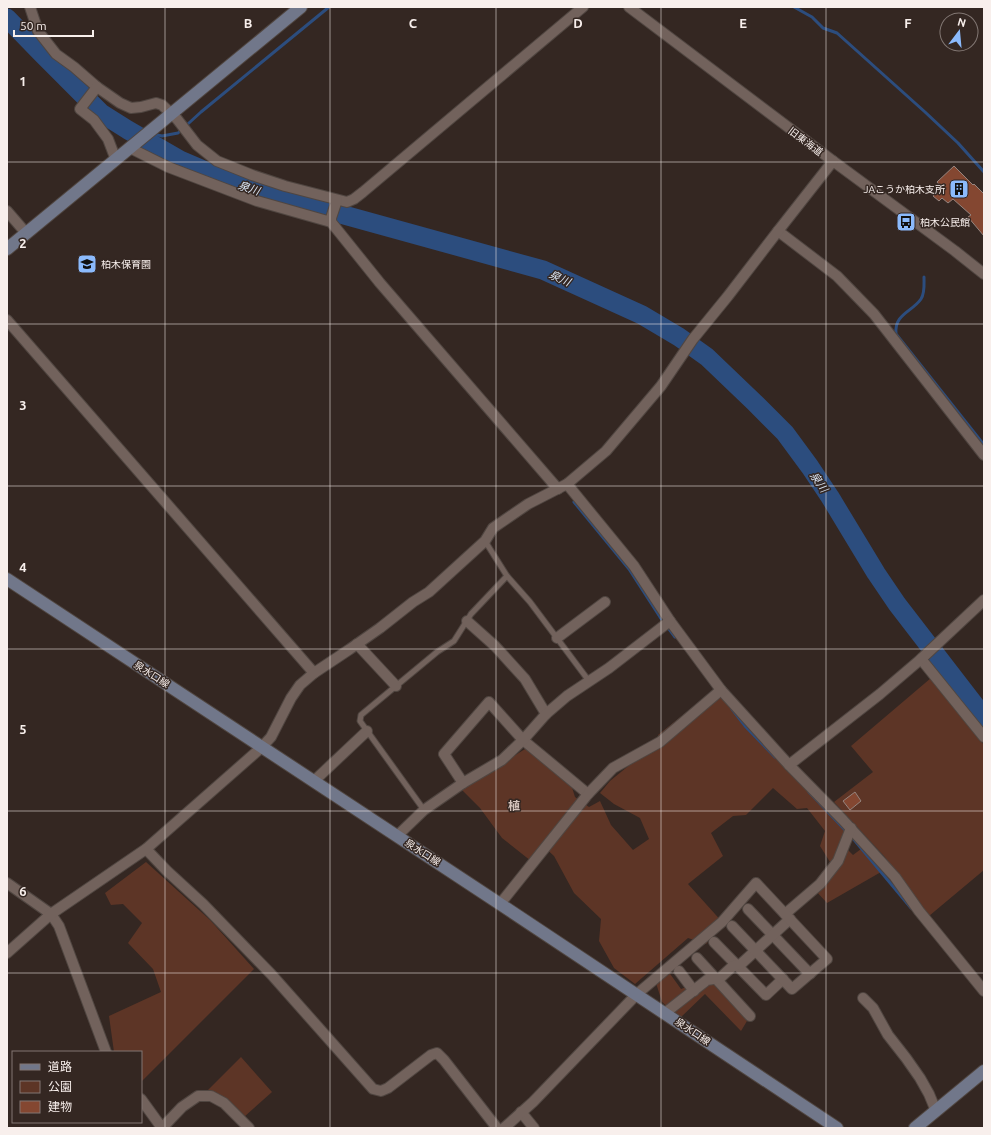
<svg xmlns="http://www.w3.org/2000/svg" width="991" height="1135" font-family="Ubuntu,'Noto Sans JP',sans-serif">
  <rect width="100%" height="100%" fill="#342722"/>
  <g fill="#5d3526">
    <path d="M 931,678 L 984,745 L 984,870 L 929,916 L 884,856 L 834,802 L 873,772 L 851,746 Z"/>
    <path d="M 714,690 L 845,828 L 841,843 L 853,855 L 861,849 L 881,872 L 827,903 L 815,890 L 820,875 L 830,862 L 820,846 L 825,831 L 807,808 L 797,809 L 773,788 L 746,815 L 733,816 L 711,833 L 723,856 L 688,884 L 724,924 L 706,944 L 688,938 L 635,984 L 614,968 L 599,941 L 601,919 L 574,893 L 554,856 L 541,844 L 531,861 L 502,838 L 480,808 L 461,789 L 533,744 L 547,753 L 569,778 L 575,797 L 589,807 L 600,801 L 611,825 L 633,850 L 649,839 L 640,818 L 614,804 L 600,793 L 610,781 L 660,740 L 658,735 Z"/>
    <path d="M 146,862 L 210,920 L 254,969 L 141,1082 L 141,1052 L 114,1052 L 109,1016 L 161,992 L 153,969 L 128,943 L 142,923 L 123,904 L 111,905 L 105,893 Z"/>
    <path d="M 668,971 L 681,989 L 695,984 L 706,977 L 723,993 L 747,1021 L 741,1031 L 705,994 L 680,1018 L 662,1002 L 656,983 Z"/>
    <path d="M 241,1057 L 272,1092 L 244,1117 L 227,1100 L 208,1090 Z"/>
  </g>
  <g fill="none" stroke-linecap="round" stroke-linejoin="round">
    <g stroke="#2c4d7e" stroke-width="3">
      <path d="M 794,7 L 812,17 L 823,28 L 837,33 L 925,112 L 958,143 L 984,172"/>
      <path d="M 128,130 L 143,133"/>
      <path d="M 153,134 L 162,136 L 178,133 L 201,112 L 329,7"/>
      <path d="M 924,277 C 924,285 925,293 921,299 C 912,312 894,314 896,334 L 984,445"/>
      <path d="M 574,502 L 629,569 L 660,617 L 675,637"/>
      <path d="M 732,709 L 746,727 L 775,757"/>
      <path d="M 809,792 L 847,832"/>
      <path d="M 851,836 L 911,908"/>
    </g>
    <path stroke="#2c4d7e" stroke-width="19" d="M 7,18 L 42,54 L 101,113 L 128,130 L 180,160 L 243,187 L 543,270 L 642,315 L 679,337 L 707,357 L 754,402 L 785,433 L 810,467 L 830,497 L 876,573 L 897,604 L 984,717"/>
  </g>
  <g fill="#844731" stroke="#95847e">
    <path d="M 954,166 L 973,185 L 974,184 L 984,194 L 984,236 L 968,217 L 971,215 L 953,199 L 948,203 L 942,198 L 939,201 L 933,196 L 941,187 L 937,182 Z"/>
    <path d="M 855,792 L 861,801 L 850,810 L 843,801 Z"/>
  </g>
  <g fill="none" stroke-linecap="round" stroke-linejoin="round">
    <g stroke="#504641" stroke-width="7">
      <g id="lane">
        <path d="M 485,541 L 507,576 L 530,602 L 589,681"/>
        <path d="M 424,810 L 360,721 L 361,715 L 437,652 L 454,641 L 471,614 L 507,576"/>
      </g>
    </g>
    <g stroke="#504641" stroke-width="12">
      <g id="street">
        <path d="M 30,7 L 38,31 L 56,54 L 74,67 L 97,87 L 120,103 L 131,108 L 141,107 L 156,103 L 162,105 L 177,119 L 197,145 L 217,161 L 252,175 L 285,186 L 347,202 L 354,199 L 363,192 L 583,7"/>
        <path d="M 629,7 L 833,161 L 955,251 L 984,274"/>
        <path d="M 97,87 L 80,109 L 94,120 L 108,139 L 116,160"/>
        <path d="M 130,148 L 168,167 L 257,201 L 331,222 L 380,283 L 558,489"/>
        <path d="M 7,211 L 26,233"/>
        <path d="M 331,222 L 331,218 L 337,200"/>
        <path d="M 778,231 L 837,276 L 874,314 L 984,455"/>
        <path d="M 7,320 L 314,673"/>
        <path d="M 567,484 L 634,566 L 670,621 L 721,690 L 789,765 L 843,820 L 895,877 L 919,911 L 984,991"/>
        <path d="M 467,621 L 495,646 L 525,679 L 546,714"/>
        <path d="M 557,638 L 605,602"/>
        <path d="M 357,644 L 396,686"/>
        <path d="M 921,659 L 984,737"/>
        <path d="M 789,765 L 880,694 L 921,659 L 984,600"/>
        <path d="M 314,781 L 367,731"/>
        <path d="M 463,783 L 444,754 L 489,702 L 523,740 L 588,794"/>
        <path d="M 397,836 L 424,810 L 463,783 L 502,760 L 523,740 L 546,714 L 567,696 L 609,668 L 670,621"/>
        <path d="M 146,849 L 167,871 L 203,904 L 271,974 L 373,1089 L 381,1091 L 388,1088 L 431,1055 L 437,1053 L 444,1060 L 497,1128"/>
        <path d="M 7,883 L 51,914 L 59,926 L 106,1052"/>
        <path d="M 500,904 L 588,794 L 613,768 L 660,742 L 721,690"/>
        <path d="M 748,909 L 810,974"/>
        <path d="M 785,914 L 820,884 L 838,861 L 851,828"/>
        <path d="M 714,942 L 766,995 L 783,979"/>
        <path d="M 7,953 L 51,914 L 146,849 L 262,747 L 271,737 L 291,698 L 300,685 L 314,673 L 350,649 L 380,628 L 413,602 L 429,592 L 485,541 L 493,528 L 528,504 L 567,484 L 606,451 L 661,386 L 693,339 L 728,296 L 778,231 L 833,161"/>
        <path d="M 697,958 L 750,1016"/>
        <path d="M 679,971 L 694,991"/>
        <path d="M 863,998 L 873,1008 L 888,1035 L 906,1058 L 920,1078 L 929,1094 L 936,1111"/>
        <path d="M 665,1013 L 707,980 L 720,978 L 733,966 L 741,964 L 790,919"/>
        <path d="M 141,1099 L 162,1128"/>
        <path d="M 521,1112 L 534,1128"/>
        <path d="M 162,1128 L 182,1107 L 198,1096 L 211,1096 L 224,1103 L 249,1128"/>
        <path d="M 504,1128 L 533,1102 L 637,994 L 722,922 L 756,883 L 827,959 L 792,989 L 732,926"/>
      </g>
    </g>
    <g stroke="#504641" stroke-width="14">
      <g id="secondary">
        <path d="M 7,249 L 301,7"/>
        <path d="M 7,579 L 500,904 L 837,1128"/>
        <path d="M 915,1128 L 984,1071"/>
      </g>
    </g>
    <use href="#lane" stroke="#72625c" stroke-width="5"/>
    <use href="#street" stroke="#72625c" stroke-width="10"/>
    <use href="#secondary" stroke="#71778a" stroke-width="12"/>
  </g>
  <path fill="none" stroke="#f8efec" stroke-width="1" stroke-opacity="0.55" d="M 165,7 L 165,1128M 330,7 L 330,1128M 496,7 L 496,1128M 661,7 L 661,1128M 826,7 L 826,1128M 7,162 L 984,162M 7,324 L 984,324M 7,486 L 984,486M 7,649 L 984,649M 7,811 L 984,811M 7,973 L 984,973"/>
  <defs>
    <g id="building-square" transform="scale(1)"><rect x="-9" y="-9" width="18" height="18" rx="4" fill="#8bbafc" stroke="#342722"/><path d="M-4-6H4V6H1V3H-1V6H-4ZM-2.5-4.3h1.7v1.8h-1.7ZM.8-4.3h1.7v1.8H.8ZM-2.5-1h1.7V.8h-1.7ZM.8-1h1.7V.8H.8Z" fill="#111"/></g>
    <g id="bus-square" transform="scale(1)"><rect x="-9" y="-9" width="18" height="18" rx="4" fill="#8bbafc" stroke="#342722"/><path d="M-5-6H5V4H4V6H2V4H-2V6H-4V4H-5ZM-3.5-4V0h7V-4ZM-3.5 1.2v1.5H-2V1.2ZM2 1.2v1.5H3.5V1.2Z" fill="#111"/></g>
    <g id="school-square" transform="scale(1)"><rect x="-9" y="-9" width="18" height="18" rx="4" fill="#8bbafc" stroke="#342722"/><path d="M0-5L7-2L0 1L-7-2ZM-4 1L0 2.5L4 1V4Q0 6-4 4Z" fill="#111"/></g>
  </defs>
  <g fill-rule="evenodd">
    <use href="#building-square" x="959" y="189"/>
    <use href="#bus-square" x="906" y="222"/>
    <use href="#school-square" x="87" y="264"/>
  </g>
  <g text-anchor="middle" stroke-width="3" stroke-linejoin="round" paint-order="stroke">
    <g font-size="10" fill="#f8efec" stroke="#342722">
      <text transform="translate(806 141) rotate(37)" y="4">旧東海道</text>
      <text transform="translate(152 674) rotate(33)" y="4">泉水口線</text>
      <text transform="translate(423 852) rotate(33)" y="4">泉水口線</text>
      <text transform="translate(693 1031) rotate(34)" y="4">泉水口線</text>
    </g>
    <g font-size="10" fill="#f8efec" stroke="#342722" text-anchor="start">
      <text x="945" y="193" text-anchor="end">JAこうか柏木支所</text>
      <text x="920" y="226">柏木公民館</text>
      <text x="101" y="268">柏木保育園</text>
    </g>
    <g font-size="11" font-style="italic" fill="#d8e3f2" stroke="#342722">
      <text transform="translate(249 188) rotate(18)" y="4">泉川</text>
      <text transform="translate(560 278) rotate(24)" y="4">泉川</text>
      <text transform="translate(819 482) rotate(55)" y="4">泉川</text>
    </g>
    <g font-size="12" font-weight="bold" fill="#d4c3bc" stroke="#342722">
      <text x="514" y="810">植</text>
    </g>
  </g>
  <g font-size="13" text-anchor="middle" font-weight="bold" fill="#f8efec" stroke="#342722" stroke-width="3" stroke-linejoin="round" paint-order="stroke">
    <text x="248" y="28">B</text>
    <text x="413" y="28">C</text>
    <text x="578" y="28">D</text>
    <text x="743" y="28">E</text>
    <text x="908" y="28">F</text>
    <text x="23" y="86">1</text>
    <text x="23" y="248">2</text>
    <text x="23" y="410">3</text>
    <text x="23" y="572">4</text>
    <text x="23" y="734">5</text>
    <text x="23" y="896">6</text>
  </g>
  <rect width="991" height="1135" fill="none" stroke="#f8efec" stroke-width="16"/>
  <rect x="12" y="1051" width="130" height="72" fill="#342722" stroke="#827773"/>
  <rect x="20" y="1064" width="20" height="6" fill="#71778a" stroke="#827773"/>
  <text x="48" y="1071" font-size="12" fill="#f8efec">道路</text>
  <rect x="20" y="1081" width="20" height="12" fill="#5d3526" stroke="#827773"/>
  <text x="48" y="1091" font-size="12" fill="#f8efec">公園</text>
  <rect x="20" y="1101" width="20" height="12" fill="#844731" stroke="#827773"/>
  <text x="48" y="1111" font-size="12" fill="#f8efec">建物</text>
  <g transform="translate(959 32) rotate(16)"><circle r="19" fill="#342722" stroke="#827773"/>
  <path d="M0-3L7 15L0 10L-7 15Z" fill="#8bbafc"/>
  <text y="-6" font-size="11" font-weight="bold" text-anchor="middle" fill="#f8efec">N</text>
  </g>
  <path d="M14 30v6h79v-6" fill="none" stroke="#f8efec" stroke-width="2"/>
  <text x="20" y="30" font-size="12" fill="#f8efec" stroke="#342722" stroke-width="3" paint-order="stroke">50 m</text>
</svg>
